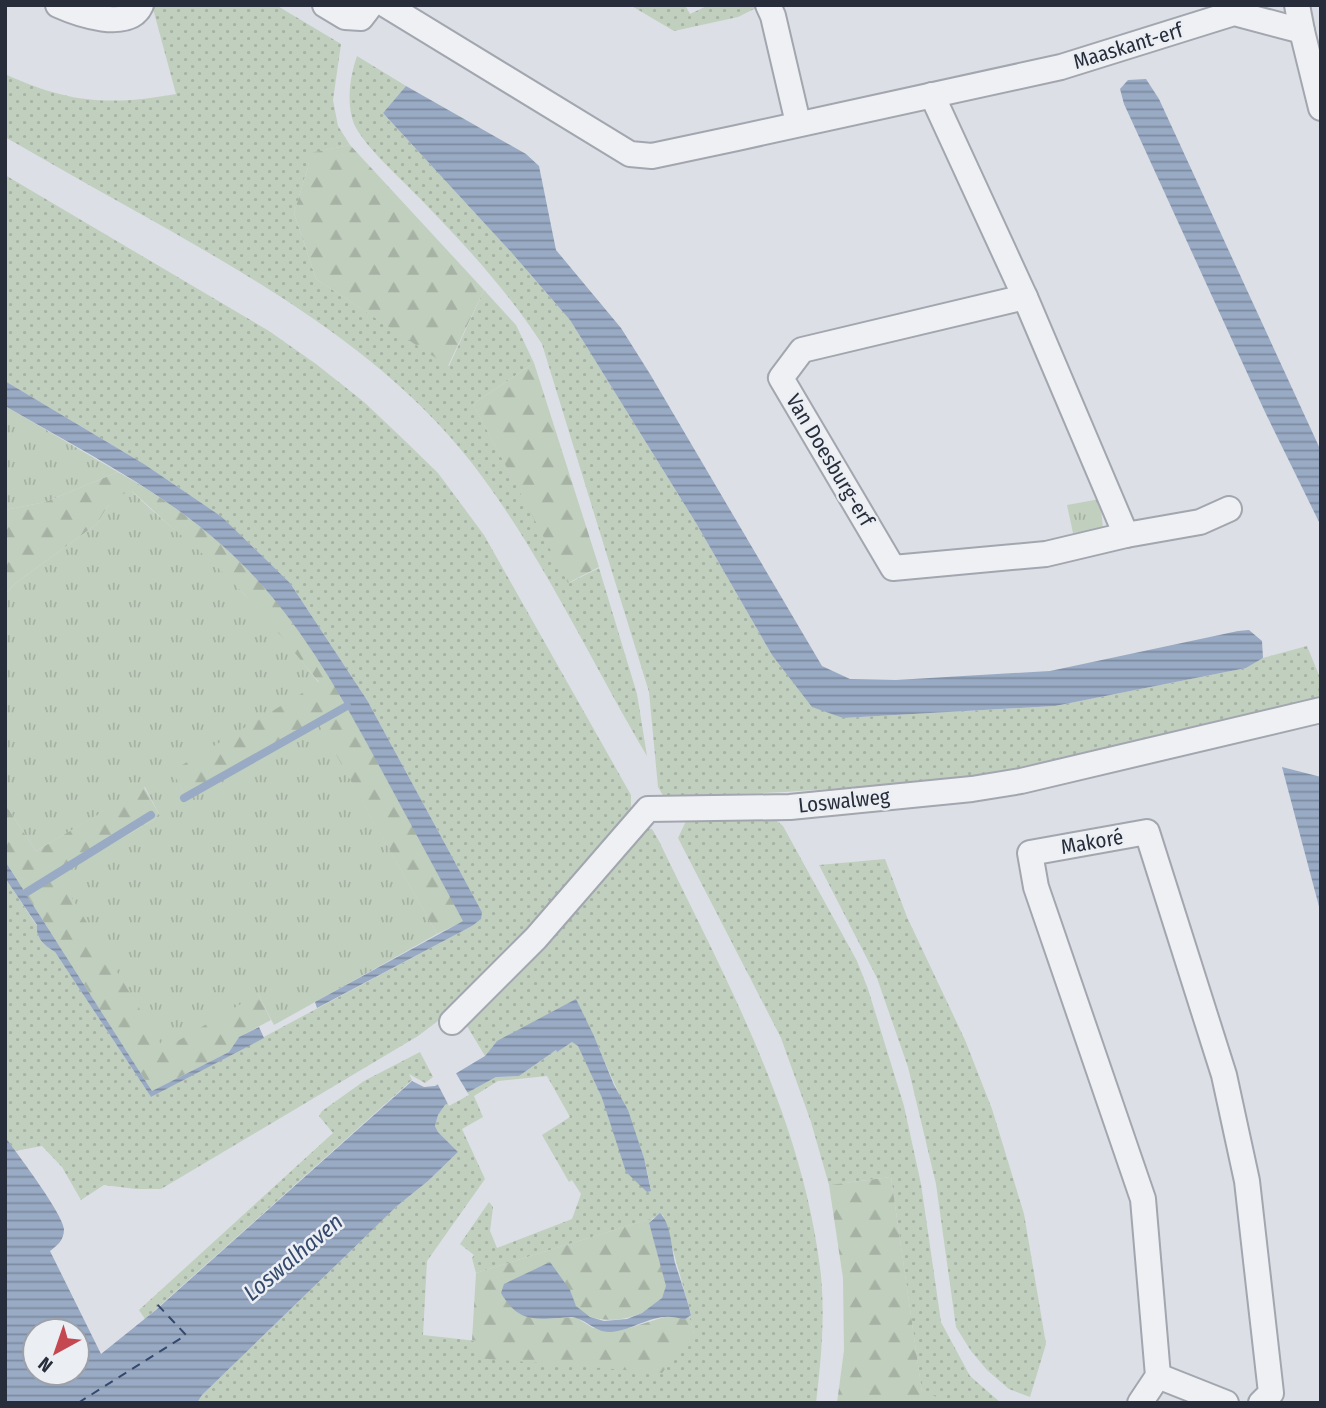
<svg xmlns="http://www.w3.org/2000/svg" width="1326" height="1408" font-family="'Fira Sans Condensed',sans-serif">
  <defs>
    <pattern id="grass-dots" width="8" height="8" patternUnits="userSpaceOnUse" patternTransform="scale(1.75)"><rect width="8" height="8" fill="#c1cfbe"/><path d="M2 2h.1M6 6h.1" fill="none" stroke="#a6b2a4" stroke-width="1.8" stroke-linecap="round"/></pattern>
    <pattern id="forest-firs" width="22" height="20" patternUnits="userSpaceOnUse" patternTransform="scale(1.75)"><rect width="22" height="20" fill="#c1cfbe"/><path d="M5 1l3.5 6h-7zM16 11l3.5 6h-7z" fill="#a6b2a4"/></pattern>
    <pattern id="park-tufts" width="24" height="20" patternUnits="userSpaceOnUse" patternTransform="scale(1.75)"><rect width="24" height="20" fill="#c1cfbe"/><path d="M3 7l-1-3M5 7V3M7 7l1-3M15 17l-1-3M17 17v-4M19 17l1-3" fill="none" stroke="#a6b2a4"/></pattern>
    <pattern id="water-rules" width="6" height="5" patternUnits="userSpaceOnUse" patternTransform="scale(1.75)"><rect width="6" height="5" fill="#99aac4"/><path d="M0 2.5h6" fill="none" stroke="#7d8ba0"/></pattern>
  </defs>
  <rect width="100%" height="100%" fill="#dcdfe5"/>
  <g fill="url(#grass-dots)" fill-rule="evenodd">
    <path d="M 152,5 L 276,5 L 341,44 L 333,100 L 338,126 L 350,145 L 310,153 L 308,167 L 294,213 L 316,279 L 449,366 L 484,290 L 516,325 L 534,363 L 473,404 L 569,583 L 599,568 L 637,694 L 647,756 C 589,658 541,552 471,462 C 392,361 281,294 171,231 C 116,200 60,169 5,137 L 5,74 C 68,103 108,106 176,94 Z"/>
    <path d="M 630,5 L 685,5 L 690,14 L 709,5 L 754,5 L 756,8 L 738,17 L 674,31 Z"/>
    <path d="M 357,56 L 406,86 L 383,113 L 511,252 L 570,320 L 696,523 L 772,655 L 843,718 L 1055,706 L 1246,668 L 1263,658 L 1307,646 L 1321,680 L 1321,710 L 965,780 L 785,792 L 664,797 L 658,787 L 649,692 L 542,344 C 510,295 470,250 429,208 C 410,187 364,147 354,124 C 346,103 350,76 357,56 Z"/>
    <path d="M 5,175 L 269,331 L 316,364 L 364,402 L 403,439 L 438,473 L 484,535 L 631,795 L 631,808 L 603,846 L 502,962 L 450,1012 L 418,1036 L 161,1189 L 136,1189 L 104,1185 L 81,1200 L 62,1167 L 42,1146 L 15,1151 L 5,1137 L 5,878 L 37,926 C 35,938 45,946 55,952 L 151,1097 L 472,926 L 482,912 L 367,700 L 290,583 L 222,517 L 144,464 L 5,381 Z"/>
    <path d="M 771,816 L 783,826 L 857,961 L 868,989 L 904,1106 L 921,1184 L 941,1322 L 970,1376 L 1001,1403 L 955,1403 L 922,1393 L 891,1177 L 829,1185 L 811,1122 L 781,1038 L 678,838 L 687,819 Z"/>
    <path d="M 645,828 L 652,829 L 659,841 C 726,980 804,1120 821,1276 C 825,1319 821,1361 816,1403 L 197,1403 L 202,1395 L 397,1206 L 428,1181 L 458,1152 L 438,1132 L 435,1126 L 438,1115 L 445,1105 L 496,1077 L 519,1076 L 556,1050 L 557,1051 L 572,1042 L 578,1045 L 602,1098 L 651,1191 C 643,1136 614,1087 594,1036 L 497,1041 L 485,1056 L 467,1026 L 531,959 ZM 547,1076 L 570,1117 L 542,1135 L 569,1182 L 572,1180 L 581,1194 L 572,1219 L 497,1248 L 490,1231 L 493,1207 L 489,1202 L 460,1244 L 474,1255 L 472,1258 L 476,1273 L 663,1215 L 691,1314 L 689,1316 L 694,1333 L 477,1358 L 477,1341 L 423,1335 L 427,1261 L 485,1179 L 462,1129 L 483,1117 L 474,1096 L 498,1081 Z"/>
    <path d="M 885,859 L 907,917 L 965,1040 L 992,1109 L 1024,1214 L 1046,1344 L 1030,1397 L 1009,1389 L 987,1370 L 971,1351 L 956,1327 L 936,1184 L 908,1067 L 877,978 L 819,865 Z"/>
    <path d="M 420,1052 L 433,1077 L 425,1083 L 409,1074 L 412,1080 L 145,1319 L 139,1310 L 333,1133 L 319,1116 L 322,1111 L 364,1081 Z"/>
  </g>
  <g fill="url(#forest-firs)">
    <path d="M 350,145 L 484,290 L 448,366 L 316,279 L 294,213 L 308,167 L 309,153 Z"/>
    <path d="M 534,363 L 599,567 L 568,583 L 473,404 Z"/>
    <path d="M 118,472 C 171,502 223,540 265,587 C 311,639 344,701 377,761 C 406,815 435,868 464,921 L 437,934 L 317,722 L 188,799 L 171,771 L 319,682 L 244,594 L 132,491 L 108,506 L 97,524 L 17,582 L 5,594 L 5,510 L 45,502 Z"/>
    <path d="M 144,787 L 160,816 L 58,875 L 258,994 L 271,1020 L 239,1037 L 229,1052 L 152,1091 L 5,861 L 5,804 L 36,851 Z"/>
    <path d="M 891,1177 L 922,1392 L 955,1403 L 837,1403 L 844,1350 L 843,1278 L 829,1185 Z"/>
    <path d="M 653,1218 L 649,1224 C 653,1237 667,1275 666,1287 C 663,1317 594,1333 576,1306 C 573,1302 572,1295 570,1290 L 545,1319 L 575,1317 L 593,1328 L 629,1328 L 671,1315 L 684,1320 L 689,1316 L 694,1332 L 662,1373 L 476,1358 L 477,1341 L 472,1340 L 476,1273 Z"/>
  </g>
  <g fill="url(#park-tufts)">
    <path d="M 5,406 L 118,472 L 45,502 L 5,510 Z"/>
    <path d="M 132,491 C 158,518 189,540 216,566 C 254,602 287,642 319,683 L 172,771 L 187,798 L 317,721 L 437,934 L 274,1025 L 258,994 L 164,1049 L 58,875 L 160,816 L 145,787 L 36,851 L 5,804 L 5,594 L 17,582 L 97,524 L 108,506 L 123,494 Z"/>
    <path d="M 1100,499 L 1103,528 L 1073,533 L 1067,505 Z"/>
  </g>
  <g fill="url(#water-rules)" fill-rule="evenodd">
    <path d="M 1146,79 L 1159,99 L 1321,451 L 1321,526 L 1265,412 L 1124,104 L 1120,89 L 1128,80 Z"/>
    <path d="M 406,86 L 526,154 L 539,166 L 556,250 L 621,328 L 650,374 L 822,666 L 850,679 L 896,680 L 1050,671 L 1238,631 L 1249,630 L 1262,641 L 1263,658 L 1246,668 L 1055,706 L 843,718 L 812,707 L 772,655 L 696,523 L 570,320 L 511,252 L 383,113 Z"/>
    <path d="M 5,381 L 144,464 L 222,517 L 290,583 L 367,700 L 482,912 L 481,919 L 472,926 L 317,1008 L 315,1002 L 463,921 C 436,871 409,821 382,771 C 338,690 294,609 224,547 C 160,489 80,450 5,406 Z"/>
    <path d="M 1282,767 L 1321,777 L 1321,914 Z"/>
    <path d="M 5,861 L 152,1091 L 229,1052 L 239,1037 L 259,1027 L 264,1038 L 151,1097 L 55,952 C 45,946 35,938 37,925 L 5,878 Z"/>
    <path d="M 576,999 L 594,1036 L 614,1085 L 628,1110 L 644,1158 L 651,1191 L 647,1192 L 626,1172 L 602,1098 L 578,1046 L 572,1042 L 557,1052 L 556,1050 L 519,1076 L 496,1077 L 445,1105 L 438,1115 L 435,1126 L 438,1132 L 458,1152 L 428,1181 L 397,1206 L 202,1395 L 197,1403 L 5,1403 L 5,1137 C 17,1153 63,1214 64,1229 C 64,1240 58,1245 50,1251 L 101,1354 L 157,1309 L 412,1081 L 424,1087 L 435,1086 L 485,1056 L 497,1041 ZM 35,1331 L 77,1331 L 77,1373 L 35,1373 Z"/>
    <path d="M 660,1213 C 672,1225 671,1250 676,1266 C 681,1282 687,1298 691,1315 L 684,1320 C 658,1309 638,1329 611,1332 C 597,1333 589,1322 576,1318 C 572,1316 565,1318 560,1318 C 530,1320 517,1320 501,1293 L 504,1284 L 550,1262 L 570,1290 L 576,1306 L 590,1317 L 604,1321 L 627,1319 L 642,1313 L 662,1298 L 666,1286 L 649,1223 Z"/>
  </g>
  <path fill="#dcdfe5" d="M 454,1070 L 469,1095 L 449,1106 L 436,1081 Z"/>
  <g fill="none" stroke-linecap="round" stroke-linejoin="round">
    <g stroke="#99aac4" stroke-width="8">
      <path d="M 184,798 L 347,706"/>
      <path d="M 27,892 L 151,815"/>
    </g>
    <path stroke="#34496c" stroke-width="2" stroke-dasharray="9 7" stroke-linecap="butt" d="M 78,1403 L 186,1335 L 156,1303"/>
    <g stroke="#a2a6af" stroke-width="28">
      <g id="street">
        <path d="M 58,5 C 78,14 129,32 141,5"/>
        <path d="M 325,5 L 345,17 L 361,18 L 371,5"/>
        <path d="M 386,5 L 630,154 L 652,156 L 737,138 L 1061,67 L 1234,13 L 1302,31 L 1321,108"/>
        <path d="M 768,5 L 773,16 L 798,123"/>
        <path d="M 1297,5 L 1302,31"/>
        <path d="M 932,95 L 1025,297 L 1126,535"/>
        <path d="M 1025,297 L 802,350 L 781,378 L 893,568 L 1046,554 L 1126,535 L 1200,522 L 1229,509"/>
        <path d="M 452,1022 L 536,938 L 648,809 L 790,807 L 972,789 L 1021,781 L 1321,710"/>
        <path d="M 1158,1376 L 1226,1403"/>
        <path d="M 1140,1403 L 1158,1376 L 1143,1199 L 1036,887 L 1030,853 L 1147,832 L 1224,1075 L 1247,1181 L 1271,1393 L 1261,1403"/>
      </g>
    </g>
    <use href="#street" stroke="#eff0f4" stroke-width="24"/>
  </g>
  <g text-anchor="middle" stroke-width="5" stroke-linejoin="round" paint-order="stroke">
    <g font-size="21" fill="#272d3b" stroke="#ebeef3">
      <text transform="translate(1128 46) rotate(-17)" y="7">Maaskant-erf</text>
      <text transform="translate(830 460) rotate(59)" y="7">Van Doesburg-erf</text>
      <text transform="translate(844 801) rotate(-6)" y="7">Loswalweg</text>
      <text transform="translate(1092 842) rotate(-10)" y="7">Makoré</text>
    </g>
    <g font-size="23" font-style="italic" fill="#34496c" stroke="#ebeef3">
      <text transform="translate(293 1257) rotate(-40)" y="8">Loswalhaven</text>
    </g>
  </g>
  <rect width="1326" height="1408" fill="none" stroke="#272d3b" stroke-width="14"/>
  <g transform="translate(56 1352) rotate(220)"><circle r="33" fill="#ebeef3" stroke="#9da1a9" stroke-width="2"/>
  <path d="M0-5L12 26L0 18L-12 26Z" fill="#c54750"/>
  <text y="-10" font-size="19" font-weight="bold" text-anchor="middle" fill="#272d3b">N</text>
  </g>
</svg>
